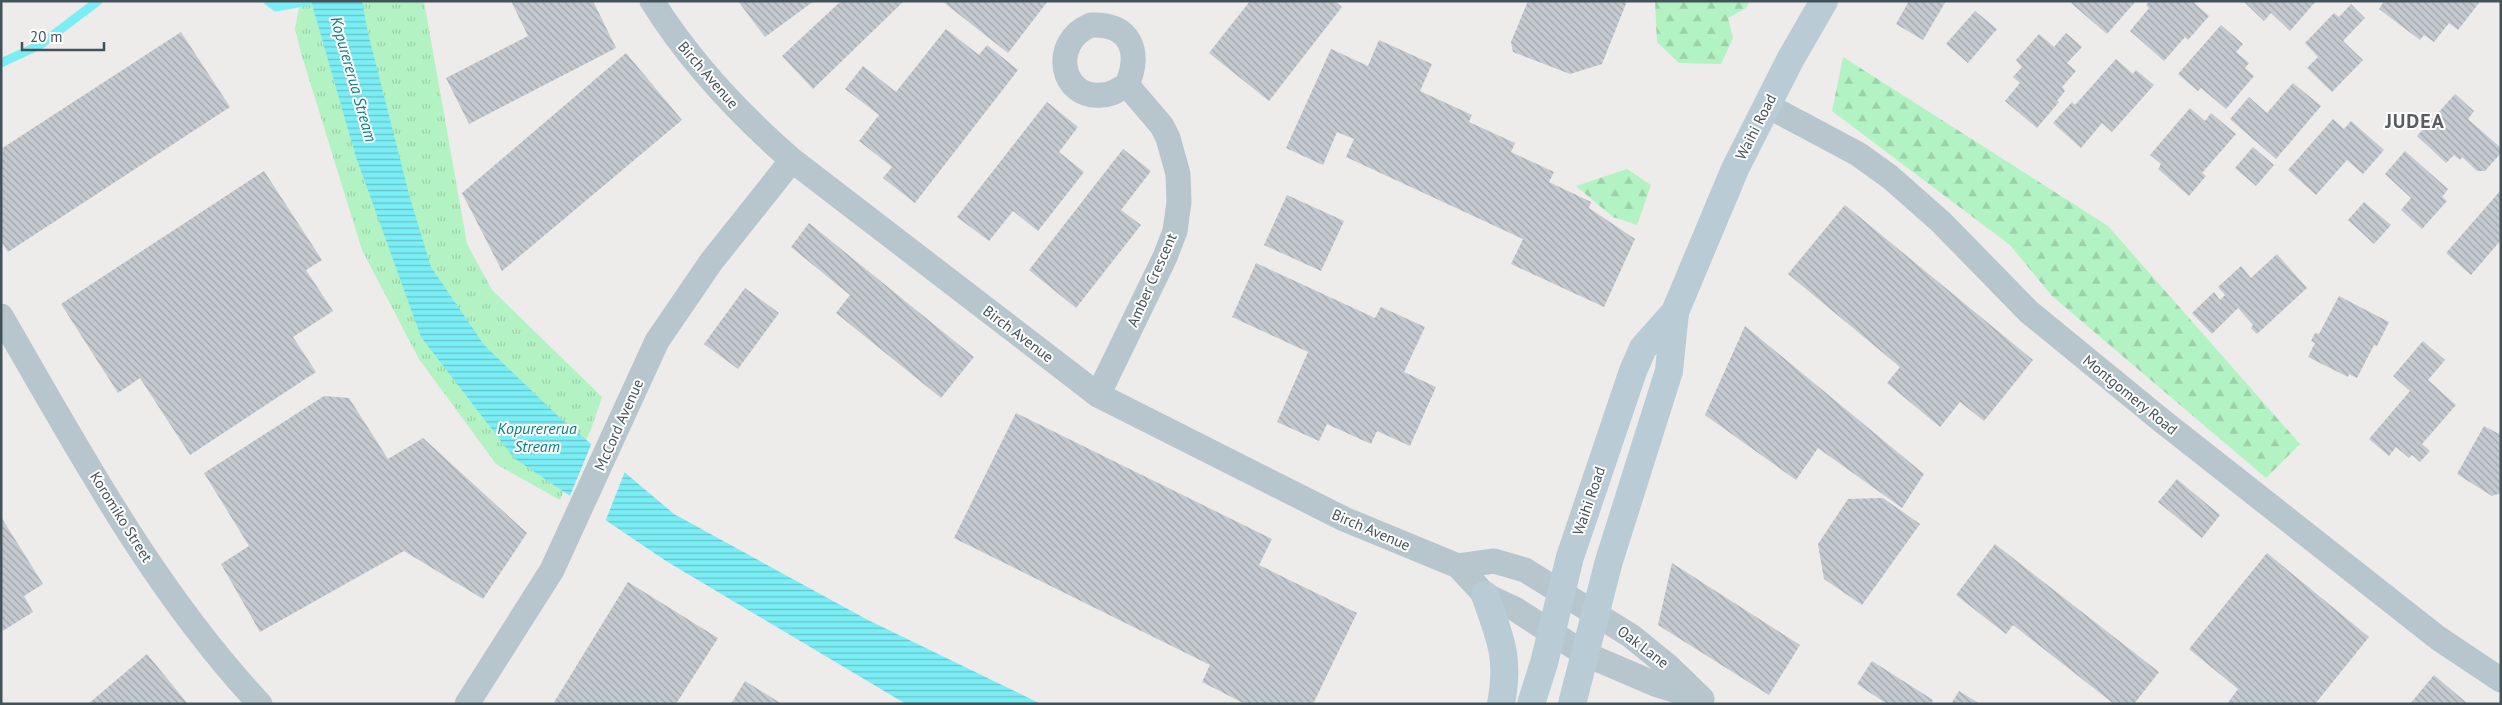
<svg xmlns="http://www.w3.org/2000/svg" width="2502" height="705" font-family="'PT Sans',sans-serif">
  <defs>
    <pattern id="grass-tufts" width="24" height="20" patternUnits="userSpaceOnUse" patternTransform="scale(1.25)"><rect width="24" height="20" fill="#b3f2c2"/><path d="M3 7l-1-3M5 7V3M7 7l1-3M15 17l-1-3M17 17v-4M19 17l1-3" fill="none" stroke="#9bd1a9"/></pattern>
    <pattern id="forest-firs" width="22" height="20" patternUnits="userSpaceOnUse" patternTransform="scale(1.25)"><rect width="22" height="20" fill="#b3f2c2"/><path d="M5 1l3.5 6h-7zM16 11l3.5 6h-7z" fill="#9bd1a9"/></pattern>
    <pattern id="water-rules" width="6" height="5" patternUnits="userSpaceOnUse" patternTransform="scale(1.25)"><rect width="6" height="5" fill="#7bedf4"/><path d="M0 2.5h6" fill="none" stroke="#66c3c9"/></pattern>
    <pattern id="building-back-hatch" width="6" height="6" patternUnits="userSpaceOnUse" patternTransform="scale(1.25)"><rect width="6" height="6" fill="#c4cacf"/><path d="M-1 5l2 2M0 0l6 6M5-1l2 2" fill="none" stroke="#a1a7ab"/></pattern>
  </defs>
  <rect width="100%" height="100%" fill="#eeebeb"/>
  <path fill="url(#grass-tufts)" d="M 300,1 L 424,1 L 467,244 L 492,290 L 602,397 L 591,429 L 560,500 L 496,464 L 419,359 L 362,250 L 301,53 L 295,29 Z"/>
  <g fill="url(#forest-firs)">
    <path d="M 1655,1 L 1750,1 L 1746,8 L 1728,18 L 1733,38 L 1721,64 L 1679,63 L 1657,42 Z"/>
    <path d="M 1843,57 L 2108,226 L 2300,444 L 2266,478 L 2052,296 L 2010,245 L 1832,111 Z"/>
    <path d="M 1627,169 L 1651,185 L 1637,225 L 1613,217 L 1576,186 Z"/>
  </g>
  <path fill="url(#water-rules)" d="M 311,1 L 362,1 L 368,33 L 410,198 L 431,267 L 484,345 L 558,416 L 674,514 L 866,619 L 1041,704 L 906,704 L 666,561 L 514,458 L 421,337 L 356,157 Z"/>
  <path fill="#eeebeb" d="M 593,440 L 626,469 L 605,522 L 569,498 Z"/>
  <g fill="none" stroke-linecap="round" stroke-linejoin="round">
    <g stroke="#7bedf4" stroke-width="9">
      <path d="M 268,1 L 276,7 L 308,1"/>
      <path d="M 1,63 L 40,45 L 98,1"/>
    </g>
  </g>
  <g fill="url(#building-back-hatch)">
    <path d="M 511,1 L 593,1 L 616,48 L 469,124 L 446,78 L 528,36 Z"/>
    <path d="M 738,1 L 814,1 L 765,37 Z"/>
    <path d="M 841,1 L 904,1 L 813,89 L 782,56 Z"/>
    <path d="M 942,1 L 1048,1 L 1008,53 Z"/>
    <path d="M 1250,1 L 1335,1 L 1342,7 L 1269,101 L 1209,53 Z"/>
    <path d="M 1528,1 L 1627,1 L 1602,64 L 1570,74 L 1513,52 L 1511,42 Z"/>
    <path d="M 1909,1 L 1946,1 L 1923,40 L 1896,24 Z"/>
    <path d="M 2073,1 L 2136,1 L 2107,34 L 2071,3 Z"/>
    <path d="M 2150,1 L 2192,1 L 2209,16 L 2188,40 L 2185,37 L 2164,61 L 2130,31 L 2149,8 L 2146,5 Z"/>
    <path d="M 2243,1 L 2316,1 L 2290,31 L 2271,13 L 2264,21 Z"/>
    <path d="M 2384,1 L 2477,1 L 2479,3 L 2458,30 L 2449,23 L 2434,42 L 2424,35 L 2420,40 L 2379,9 Z"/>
    <path d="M 2351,4 L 2365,18 L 2343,41 L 2363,60 L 2332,92 L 2307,68 L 2318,57 L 2305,43 L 2334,13 L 2339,17 Z"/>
    <path d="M 1975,11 L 1997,29 L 1968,63 L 1946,44 Z"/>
    <path d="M 2221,25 L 2243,44 L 2236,52 L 2249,63 L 2245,68 L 2254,76 L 2226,109 L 2201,88 L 2198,91 L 2178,74 Z"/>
    <path d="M 946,29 L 979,55 L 987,45 L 1018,70 L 915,203 L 883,178 L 892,167 L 859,141 L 879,115 L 845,89 L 863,66 L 896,92 Z"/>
    <path d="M 181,32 L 230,107 L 8,252 L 1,241 L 1,149 Z"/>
    <path d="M 2066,33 L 2082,47 L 2067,63 L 2076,71 L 2062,87 L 2065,91 L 2057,101 L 2059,102 L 2037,128 L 2005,101 L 2020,83 L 2013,77 L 2022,67 L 2016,60 L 2039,34 L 2054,47 Z"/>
    <path d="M 1379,40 L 1432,64 L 1420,91 L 1472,115 L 1469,122 L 1515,143 L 1511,152 L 1554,172 L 1549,182 L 1591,202 L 1589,208 L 1635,239 L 1604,307 L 1511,264 L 1523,239 L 1346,157 L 1354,139 L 1337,132 L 1323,165 L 1286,148 L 1331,49 L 1368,66 Z"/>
    <path d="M 626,53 L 682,120 L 502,271 L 462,193 Z"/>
    <path d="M 2116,59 L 2133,74 L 2136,70 L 2154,85 L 2112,132 L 2102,123 L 2081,148 L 2053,123 L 2072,102 L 2075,105 Z"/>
    <path d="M 2293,83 L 2321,106 L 2276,159 L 2230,119 L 2249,97 L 2267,113 Z"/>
    <path d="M 2455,94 L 2474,111 L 2468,119 L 2501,148 L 2501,153 L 2485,171 L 2477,171 L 2462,157 L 2460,160 L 2454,155 L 2446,163 L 2417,136 Z"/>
    <path d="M 1047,102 L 1078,127 L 1059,152 L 1084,172 L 1038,231 L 1013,211 L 989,241 L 957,217 Z"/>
    <path d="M 2190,108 L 2205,121 L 2211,113 L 2236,134 L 2202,173 L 2206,176 L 2189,196 L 2158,169 L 2161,164 L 2150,155 Z"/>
    <path d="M 2333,119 L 2344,129 L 2351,121 L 2384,150 L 2363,174 L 2347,160 L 2316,195 L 2288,170 Z"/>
    <path d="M 2253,147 L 2274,165 L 2256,186 L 2235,168 Z"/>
    <path d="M 1123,149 L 1151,171 L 1121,210 L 1141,225 L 1076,308 L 1029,270 Z"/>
    <path d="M 2405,151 L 2448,189 L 2442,197 L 2447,201 L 2422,229 L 2401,210 L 2411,198 L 2385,174 Z"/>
    <path d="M 264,171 L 322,260 L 306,270 L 333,311 L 293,337 L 316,372 L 190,455 L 140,378 L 118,393 L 61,304 Z"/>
    <path d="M 2500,191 L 2501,240 L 2471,275 L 2446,253 Z"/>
    <path d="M 1287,195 L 1344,221 L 1321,271 L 1264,245 Z"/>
    <path d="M 2364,202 L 2391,225 L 2374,244 L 2348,220 Z"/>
    <path d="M 1845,205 L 2033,360 L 1984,421 L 1960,402 L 1940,427 L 1887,383 L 1900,367 L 1788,274 Z"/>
    <path d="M 809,223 L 974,357 L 941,398 L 836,313 L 850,295 L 791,247 Z"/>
    <path d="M 2277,254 L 2307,288 L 2257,334 L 2251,328 L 2253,325 L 2238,308 L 2212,334 L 2192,313 L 2214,292 L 2220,300 L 2225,295 L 2218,287 L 2241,266 L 2251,278 Z"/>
    <path d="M 1256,263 L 1375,318 L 1381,307 L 1425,327 L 1404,372 L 1436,387 L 1410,446 L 1377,431 L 1371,444 L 1327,424 L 1319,441 L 1277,422 L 1308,352 L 1232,317 Z"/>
    <path d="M 745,288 L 779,313 L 738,369 L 704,344 Z"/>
    <path d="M 2339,296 L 2389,322 L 2377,346 L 2374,345 L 2357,378 L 2349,374 L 2348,377 L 2308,357 L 2315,343 L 2311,341 L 2315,333 L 2319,334 Z"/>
    <path d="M 1745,326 L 1924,474 L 1902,508 L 1818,448 L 1796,480 L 1705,415 Z"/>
    <path d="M 2423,341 L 2445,360 L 2428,380 L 2456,405 L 2422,444 L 2430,451 L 2420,462 L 2412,455 L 2409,458 L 2396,447 L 2389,456 L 2369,439 L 2410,391 L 2393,376 Z"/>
    <path d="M 324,396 L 349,398 L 388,459 L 423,438 L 527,533 L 483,599 L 404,551 L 260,632 L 221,564 L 249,546 L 204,473 Z"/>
    <path d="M 1016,413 L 1272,539 L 1259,565 L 1357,613 L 1313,704 L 1245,704 L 1202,682 L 1210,665 L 954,538 Z"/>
    <path d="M 2484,426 L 2501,435 L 2501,493 L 2492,496 L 2457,474 Z"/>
    <path d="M 2177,479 L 2220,515 L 2202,538 L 2158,502 Z"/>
    <path d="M 1883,498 L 1920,524 L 1862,605 L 1824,579 L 1818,544 L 1848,499 Z"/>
    <path d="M 1,517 L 43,584 L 24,596 L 33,612 L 1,632 Z"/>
    <path d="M 1995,544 L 2159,672 L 2134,704 L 2114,704 L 2013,625 L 2006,634 L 1956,595 Z"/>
    <path d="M 2267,553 L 2369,637 L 2315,704 L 2227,704 L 2238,689 L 2189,649 Z"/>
    <path d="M 1672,563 L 1800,645 L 1769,695 L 1658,625 Z"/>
    <path d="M 628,582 L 718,638 L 676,704 L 553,704 Z"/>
    <path d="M 147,654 L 188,704 L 88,704 Z"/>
    <path d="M 1872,661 L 1933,700 L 1931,704 L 1887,704 L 1857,684 Z"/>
    <path d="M 2434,675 L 2468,704 L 2410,704 Z"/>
    <path d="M 745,681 L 782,704 L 731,704 Z"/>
    <path d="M 1959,691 L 1980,704 L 1951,704 Z"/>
  </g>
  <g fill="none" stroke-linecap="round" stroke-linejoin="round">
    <g stroke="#b7c6cd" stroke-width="25">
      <path d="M 652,1 C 690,62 738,113 792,160 L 1098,395 L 1344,519 L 1458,566 L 1485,595 L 1515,609 L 1585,654 L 1655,684 L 1702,699"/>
      <path d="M 1091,25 C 1131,23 1141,52 1127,85 C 1119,89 1112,95 1102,95 C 1061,100 1049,42 1091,25 Z"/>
      <path d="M 1766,105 L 1858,154 L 1890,177 L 1941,222 L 2029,312 L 2161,420 L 2438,638 L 2501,680"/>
      <path d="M 1,316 C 78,449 154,591 260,704"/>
      <path d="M 1098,395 L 1165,257 L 1175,231 L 1179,202 L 1178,174 L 1168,138 L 1162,126 L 1127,85"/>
      <path d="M 1458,566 L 1494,561 L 1525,570 L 1631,636 L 1668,666 L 1699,696"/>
      <path d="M 467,704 L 552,570 L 657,341 L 711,262 L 792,160"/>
    </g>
    <g stroke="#b9cbd4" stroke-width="28">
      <path d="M 1485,595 C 1500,638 1510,657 1501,704"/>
      <path d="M 1531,704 L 1544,663 L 1570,557 L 1633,371 L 1643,348 L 1675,312"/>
      <path d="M 1572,704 L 1609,561 L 1669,371 L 1675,312 L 1735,169 L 1790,60 L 1824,1"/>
    </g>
  </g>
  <g text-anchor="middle" stroke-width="4" stroke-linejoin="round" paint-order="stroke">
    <g font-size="15" fill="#42525a" stroke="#fff">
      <text transform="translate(708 75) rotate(49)" y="5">Birch Avenue</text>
      <text transform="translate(1756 127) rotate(-63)" y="5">Waihi Road</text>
      <text transform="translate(1152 280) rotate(-66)" y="5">Amber Crescent</text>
      <text transform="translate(1018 334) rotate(37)" y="5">Birch Avenue</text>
      <text transform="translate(2130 395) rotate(39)" y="5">Montgomery Road</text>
      <text transform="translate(619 425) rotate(-66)" y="5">McCord Avenue</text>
      <text transform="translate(1589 501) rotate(-71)" y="5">Waihi Road</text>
      <text transform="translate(121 517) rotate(58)" y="5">Koromiko Street</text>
      <text transform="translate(1371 530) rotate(23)" y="5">Birch Avenue</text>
      <text transform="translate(1643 647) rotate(37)" y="5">Oak Lane</text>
    </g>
    <g font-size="16" font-style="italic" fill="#048088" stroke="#fff">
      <text transform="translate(354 79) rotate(74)" y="6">Kopurererua Stream</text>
      <text x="537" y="434">Kopurererua<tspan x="537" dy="18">Stream</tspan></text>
    </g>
    <g font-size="20" font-weight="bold" letter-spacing="1" fill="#575d61" stroke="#fff">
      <text x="2415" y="128">JUDEA</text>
    </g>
  </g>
  <rect width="2502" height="705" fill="none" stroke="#42525a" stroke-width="5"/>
  <path d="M22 42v8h82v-8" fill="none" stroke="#42525a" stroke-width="2.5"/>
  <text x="30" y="42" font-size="15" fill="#42525a" stroke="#ffffff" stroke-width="4" paint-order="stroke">20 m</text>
</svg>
